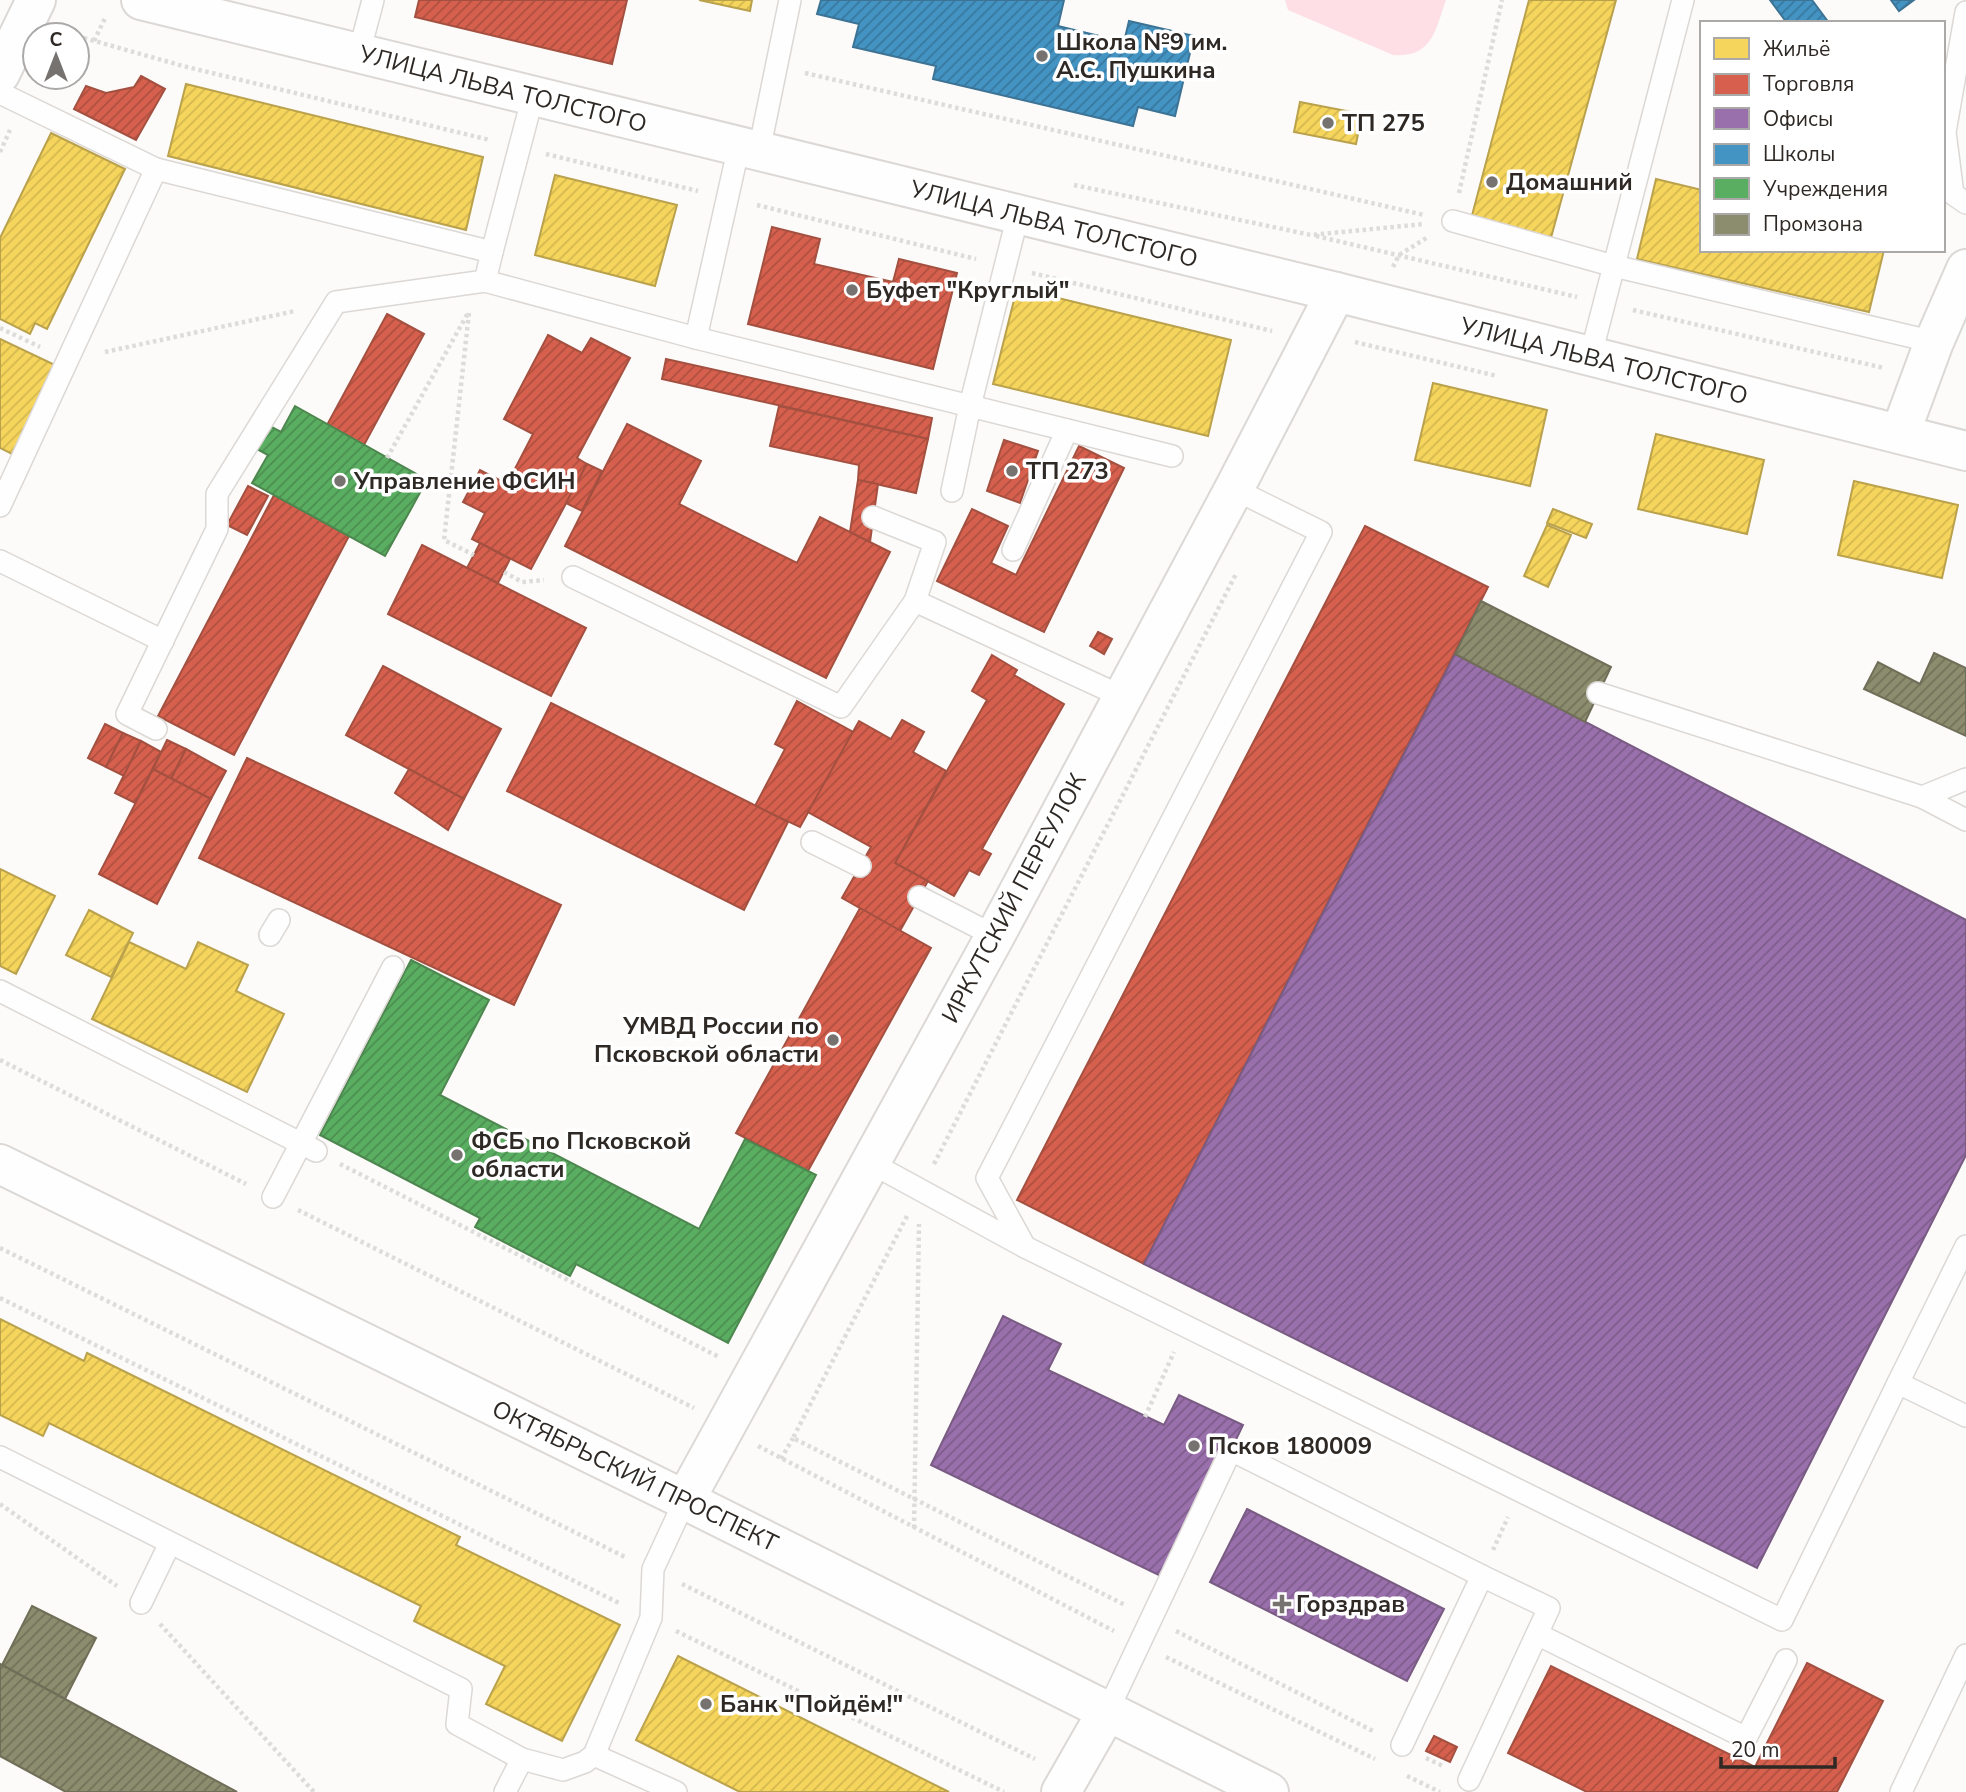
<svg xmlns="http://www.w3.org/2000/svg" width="1966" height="1792" font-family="'Nunito Sans',sans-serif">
  <defs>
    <pattern id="homes-hatch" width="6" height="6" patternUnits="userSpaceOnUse" patternTransform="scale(1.75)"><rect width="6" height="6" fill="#f6d55c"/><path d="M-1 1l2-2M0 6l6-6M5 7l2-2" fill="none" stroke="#d3b750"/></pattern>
    <pattern id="shops-hatch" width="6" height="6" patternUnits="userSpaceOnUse" patternTransform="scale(1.75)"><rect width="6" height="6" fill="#d6604d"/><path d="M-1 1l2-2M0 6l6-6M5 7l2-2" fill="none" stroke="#ae4f40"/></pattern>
    <pattern id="offices-hatch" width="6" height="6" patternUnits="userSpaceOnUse" patternTransform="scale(1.75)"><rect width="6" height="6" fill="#9970ab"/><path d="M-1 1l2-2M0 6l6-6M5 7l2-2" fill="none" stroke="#7d5c8b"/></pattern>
    <pattern id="schools-hatch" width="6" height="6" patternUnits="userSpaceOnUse" patternTransform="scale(1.75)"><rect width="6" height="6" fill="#4393c3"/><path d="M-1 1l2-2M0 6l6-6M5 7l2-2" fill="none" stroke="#38789e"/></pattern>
    <pattern id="public-hatch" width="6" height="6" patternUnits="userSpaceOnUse" patternTransform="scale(1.75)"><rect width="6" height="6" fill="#5aae61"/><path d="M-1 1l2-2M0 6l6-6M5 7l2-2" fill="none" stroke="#4b8e50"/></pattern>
    <pattern id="industry-hatch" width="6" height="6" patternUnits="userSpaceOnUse" patternTransform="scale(1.75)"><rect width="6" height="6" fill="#8c8c6e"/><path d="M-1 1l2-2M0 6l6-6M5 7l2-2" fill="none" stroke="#73725a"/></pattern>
  </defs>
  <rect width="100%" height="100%" fill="#fcfbf9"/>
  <path fill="#fddfe5" d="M 1285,0 L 1446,0 C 1435,31 1432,58 1393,55 L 1288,10 Z"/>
  <g fill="url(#homes-hatch)" stroke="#baa14c" stroke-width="2">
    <path d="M 699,0 L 752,0 L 750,11 Z"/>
    <path d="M 1529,0 L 1616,0 L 1549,245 L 1470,223 Z"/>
    <path d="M 186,84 L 483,157 L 466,230 L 168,156 Z"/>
    <path d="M 1300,102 L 1362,114 L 1356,144 L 1294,132 Z"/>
    <path d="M 51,133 L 125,169 L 47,329 L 35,323 L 30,334 L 0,319 L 0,238 Z"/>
    <path d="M 555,175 L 677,205 L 655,286 L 535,255 Z"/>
    <path d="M 1656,179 L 1702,190 L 1702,250 L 1884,250 L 1869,312 L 1637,259 Z"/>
    <path d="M 1017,288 L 1231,340 L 1208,436 L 993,384 Z"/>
    <path d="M 0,339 L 57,366 L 14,455 L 0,448 Z"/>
    <path d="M 1433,383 L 1547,410 L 1530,486 L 1415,460 Z"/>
    <path d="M 1656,434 L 1764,460 L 1747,534 L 1638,509 Z"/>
    <path d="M 1854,481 L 1958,505 L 1942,578 L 1838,555 Z"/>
    <path d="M 1553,509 L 1592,524 L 1586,538 L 1547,523 Z"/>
    <path d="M 1547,525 L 1571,535 L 1548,587 L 1524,576 Z"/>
    <path d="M 0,869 L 55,896 L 16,974 L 0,966 Z"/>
    <path d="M 89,910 L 133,933 L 111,977 L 66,955 Z"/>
    <path d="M 129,942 L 186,969 L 198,942 L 248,965 L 236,991 L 284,1014 L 247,1092 L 92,1019 Z"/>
    <path d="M 0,1319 L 84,1361 L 87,1353 L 460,1537 L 456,1545 L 620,1625 L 562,1741 L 486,1704 L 505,1666 L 414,1621 L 421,1606 L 49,1423 L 43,1436 L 0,1415 Z"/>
    <path d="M 678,1656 L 949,1792 L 740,1792 L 636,1740 Z"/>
  </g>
  <g fill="url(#shops-hatch)" stroke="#a45041" stroke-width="2">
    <path d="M 419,0 L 627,0 L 612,64 L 415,17 Z"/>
    <path d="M 141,76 L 165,89 L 136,140 L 74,109 L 86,86 L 106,93 L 134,87 Z"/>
    <path d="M 772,227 L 820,239 L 814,264 L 893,282 L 899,259 L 957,273 L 933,369 L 748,324 Z"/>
    <path d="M 387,314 L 424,334 L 364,445 L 327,425 Z"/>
    <path d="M 548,335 L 582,353 L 591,338 L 630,358 L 577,458 L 587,464 L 531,569 L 472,539 L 485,513 L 463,502 L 480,470 L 507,484 L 533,434 L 504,419 Z"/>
    <path d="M 666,359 L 932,418 L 928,439 L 662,379 Z"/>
    <path d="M 779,406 L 928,439 L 916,493 L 858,480 L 859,465 L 770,446 Z"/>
    <path d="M 627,424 L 701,461 L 679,504 L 797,563 L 820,517 L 890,552 L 826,678 L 565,546 Z"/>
    <path d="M 1004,440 L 1038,451 L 1020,503 L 987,491 Z"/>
    <path d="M 1079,446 L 1124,468 L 1044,632 L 937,581 L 972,509 L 1008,526 L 991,563 L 1016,575 Z"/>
    <path d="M 587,464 L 602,471 L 582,511 L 566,503 Z"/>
    <path d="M 858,480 L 878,484 L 870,542 L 850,532 Z"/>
    <path d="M 248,486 L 268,496 L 247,535 L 227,525 Z"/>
    <path d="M 274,495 L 349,536 L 234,755 L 158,716 Z"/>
    <path d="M 1365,526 L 1488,587 L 1144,1264 L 1017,1200 Z"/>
    <path d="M 480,543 L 510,559 L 498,583 L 467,568 Z"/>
    <path d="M 422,545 L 586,628 L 551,696 L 388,614 Z"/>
    <path d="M 1098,632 L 1112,639 L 1104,654 L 1090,646 Z"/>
    <path d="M 992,655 L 1017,670 L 1014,675 L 1064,704 L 982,849 L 991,854 L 979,875 L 969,870 L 954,896 L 895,863 L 987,700 L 972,691 Z"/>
    <path d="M 383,666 L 501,729 L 464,799 L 346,735 Z"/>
    <path d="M 797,701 L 853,732 L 800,827 L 755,806 L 785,749 L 775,744 Z"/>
    <path d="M 551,703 L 788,822 L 744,910 L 507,791 Z"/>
    <path d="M 902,720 L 924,732 L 913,752 L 946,771 L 895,863 L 928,881 L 900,931 L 842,898 L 871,847 L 808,812 L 859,721 L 891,739 Z"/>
    <path d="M 105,724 L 123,733 L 106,767 L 88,758 Z"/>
    <path d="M 123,733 L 141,741 L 124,776 L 106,767 Z"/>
    <path d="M 167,740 L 186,749 L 171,779 L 153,769 Z"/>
    <path d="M 141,741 L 161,752 L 135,803 L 115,793 Z"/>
    <path d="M 186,749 L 226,771 L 211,799 L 171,779 Z"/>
    <path d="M 247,758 L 561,905 L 514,1005 L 199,858 Z"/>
    <path d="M 153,769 L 211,799 L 157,904 L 99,874 Z"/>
    <path d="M 409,769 L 464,799 L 448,830 L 395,793 Z"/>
    <path d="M 860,908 L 931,948 L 808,1171 L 736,1133 Z"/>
    <path d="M 1807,1663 L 1883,1701 L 1837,1792 L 1587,1792 L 1508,1753 L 1551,1666 L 1755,1767 Z"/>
    <path d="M 1434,1736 L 1457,1747 L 1450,1762 L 1426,1751 Z"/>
  </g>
  <g fill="url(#offices-hatch)" stroke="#795b83" stroke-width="2">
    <path d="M 1455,654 L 1966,920 L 1966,1155 L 1757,1568 L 1144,1264 Z"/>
    <path d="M 1003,1316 L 1061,1344 L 1048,1370 L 1164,1425 L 1179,1395 L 1243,1425 L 1169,1580 L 931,1465 Z"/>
    <path d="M 1247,1509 L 1444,1609 L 1407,1681 L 1210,1582 Z"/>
  </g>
  <g fill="url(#schools-hatch)" stroke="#3d7394" stroke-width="2">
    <path d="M 821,0 L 1064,0 L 1058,26 L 1124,42 L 1129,21 L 1194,36 L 1175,116 L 1138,107 L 1133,126 L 933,79 L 936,66 L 853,47 L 859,24 L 817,14 Z"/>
    <path d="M 1770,0 L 1812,0 L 1829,23 L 1787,23 Z"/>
    <path d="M 1891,0 L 1914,0 L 1899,11 Z"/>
  </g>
  <g fill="url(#public-hatch)" stroke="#4d864f" stroke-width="2">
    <path d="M 295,406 L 427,480 L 385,556 L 252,483 L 268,455 L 257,449 L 270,426 L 281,432 Z"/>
    <path d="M 411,960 L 489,1000 L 440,1095 L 699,1229 L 745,1139 L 816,1175 L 728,1343 L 576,1264 L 570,1276 L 475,1227 L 480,1218 L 320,1135 Z"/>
  </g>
  <g fill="url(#industry-hatch)" stroke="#706e58" stroke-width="2">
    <path d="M 1481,601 L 1611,667 L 1585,722 L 1455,654 Z"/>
    <path d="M 1934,653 L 1966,668 L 1966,736 L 1864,689 L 1878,662 L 1920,684 Z"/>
    <path d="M 32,1606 L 96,1638 L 65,1699 L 2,1665 Z"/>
    <path d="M 0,1664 L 65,1699 L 237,1792 L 66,1792 L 0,1756 Z"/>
  </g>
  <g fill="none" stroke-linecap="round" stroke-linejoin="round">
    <g stroke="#dbd8d5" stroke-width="24">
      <g id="service">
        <path d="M 1966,12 L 1945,132 L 1953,194 L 1966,203"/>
        <path d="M 359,53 L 373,0"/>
        <path d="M 0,93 L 156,169 L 0,506"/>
        <path d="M 759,151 L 790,0"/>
        <path d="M 156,169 L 492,252 L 485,281 L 336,302 L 217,494 L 217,529 L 127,714 L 156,729"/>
        <path d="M 1453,221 L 1614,266 L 1934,342"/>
        <path d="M 492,252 L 533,96"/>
        <path d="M 485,281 L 696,338 L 1172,456"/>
        <path d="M 696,338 L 739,146"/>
        <path d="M 1590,358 L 1683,0"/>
        <path d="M 952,491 L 970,406 L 1018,215"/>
        <path d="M 873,517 L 935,542 L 915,601 L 1121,696"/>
        <path d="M 1013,550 L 1067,430"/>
        <path d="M 0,561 L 163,641"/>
        <path d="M 573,577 L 841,707 L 915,601"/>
        <path d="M 1598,693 L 1922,797 L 1966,779"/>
        <path d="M 1922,797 L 1966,820"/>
        <path d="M 812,842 L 860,866"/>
        <path d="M 919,897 L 995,936"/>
        <path d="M 270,935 L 279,920"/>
        <path d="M 0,991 L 316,1151"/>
        <path d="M 871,1163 L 1025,1247 L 1782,1620 L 1898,1383"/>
        <path d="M 273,1197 L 393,967"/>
        <path d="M 1966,1246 L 1898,1383 L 1966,1416"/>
        <path d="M 1025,1247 L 987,1178 L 1321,532 L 1234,489"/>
        <path d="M 0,1457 L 461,1689 L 457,1724 L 522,1759 L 563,1770 L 585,1762 L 594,1755 L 651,1618 L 653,1569 L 685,1500"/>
        <path d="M 141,1603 L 170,1543"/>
        <path d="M 1537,1634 L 1746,1738 L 1786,1660"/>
        <path d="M 1108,1710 L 1231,1450 L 1482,1576 L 1402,1745"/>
        <path d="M 594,1755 L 676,1792"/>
        <path d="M 1469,1780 L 1549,1608 L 1482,1576"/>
        <path d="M 505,1792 L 522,1759"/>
        <path d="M 1901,1792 L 1966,1655"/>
      </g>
    </g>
    <g stroke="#dbd8d5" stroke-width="42">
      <g id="minor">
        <path d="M 141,0 L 1336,292 L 1966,451"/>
        <path d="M 0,74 L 36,0"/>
        <path d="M 1900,434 L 1934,342 L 1966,269"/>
        <path d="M 685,1500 L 995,936 L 1234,489 L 1336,292"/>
        <path d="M 1061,1792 L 1108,1710"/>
      </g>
    </g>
    <g stroke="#dbd8d5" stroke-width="42">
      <path id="primary" d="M 0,1164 L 685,1500 L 1269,1792"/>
    </g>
    <g stroke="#dcdcdb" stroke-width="4.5" stroke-dasharray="3.5 3.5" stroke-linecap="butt">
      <path d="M 63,32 L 73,35"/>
      <path d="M 77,36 L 183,66 L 490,140"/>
      <path d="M 94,41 L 106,16"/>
      <path d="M 805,73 L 1424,215"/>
      <path d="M 0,152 L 10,130"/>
      <path d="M 546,154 L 698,191"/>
      <path d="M 1074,185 L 1311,235 L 1424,224"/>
      <path d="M 1459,193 L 1502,0"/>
      <path d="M 757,205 L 976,259"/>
      <path d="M 1316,236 L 1577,297"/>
      <path d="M 1393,267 L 1399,255 L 1428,237"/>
      <path d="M 1032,273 L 1272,331"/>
      <path d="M 1633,310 L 1884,368"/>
      <path d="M 469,313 L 444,540 L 474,555"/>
      <path d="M 0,328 L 40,347"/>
      <path d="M 1355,342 L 1497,376"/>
      <path d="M 105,352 L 295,311"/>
      <path d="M 387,458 L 468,313"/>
      <path d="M 504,572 L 522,582 L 544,580"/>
      <path d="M 0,1060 L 246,1184"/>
      <path d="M 340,1164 L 719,1357"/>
      <path d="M 934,1164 L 1236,574"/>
      <path d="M 298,1210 L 694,1408"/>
      <path d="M 907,1216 L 793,1438 L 1125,1605"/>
      <path d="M 0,1248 L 627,1558"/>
      <path d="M 0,1298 L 621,1604"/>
      <path d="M 1145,1417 L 1174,1352"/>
      <path d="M 758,1446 L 1114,1631"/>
      <path d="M 781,1459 L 793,1438"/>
      <path d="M 0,1504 L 117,1586"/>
      <path d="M 914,1528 L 919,1224"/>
      <path d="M 1493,1550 L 1508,1517"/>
      <path d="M 682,1584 L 1035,1759"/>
      <path d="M 160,1624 L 314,1792"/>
      <path d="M 676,1631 L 1004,1792"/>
      <path d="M 1176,1631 L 1375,1732"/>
      <path d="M 1166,1657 L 1375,1759"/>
      <path d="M 1426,1758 L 1443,1766"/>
      <path d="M 1407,1776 L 1440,1792"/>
    </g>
    <use href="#service" stroke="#fffefe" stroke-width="21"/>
    <use href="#minor" stroke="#fffefe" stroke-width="38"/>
    <use href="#primary" stroke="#fffefe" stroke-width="38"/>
  </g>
  <g fill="#76726f" stroke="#fff" stroke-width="2.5">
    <circle cx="1042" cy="56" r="7"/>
    <circle cx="1328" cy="123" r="7"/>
    <circle cx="1492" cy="182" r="7"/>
    <circle cx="852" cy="290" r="7"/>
    <circle cx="1012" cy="471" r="7"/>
    <circle cx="340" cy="481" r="7"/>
    <circle cx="833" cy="1040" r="7"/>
    <circle cx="457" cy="1155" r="7"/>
    <circle cx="1194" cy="1446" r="7"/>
    <path d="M1278.5 1593.5h7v7h7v7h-7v7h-7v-7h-7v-7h7z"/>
    <circle cx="706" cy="1704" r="7"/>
  </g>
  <g text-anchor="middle" stroke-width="7" stroke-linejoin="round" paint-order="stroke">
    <g font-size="24" font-weight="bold" fill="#2e2925" stroke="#fff" text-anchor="start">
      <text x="1056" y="50">Школа №9 им.<tspan x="1056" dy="28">А.С. Пушкина</tspan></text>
      <text x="1342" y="131">ТП 275</text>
      <text x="1506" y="190">Домашний</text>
      <text x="866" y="298">Буфет "Круглый"</text>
      <text x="1026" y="479">ТП 273</text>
      <text x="354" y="489">Управление ФСИН</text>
      <text x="819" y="1034" text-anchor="end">УМВД России по<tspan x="819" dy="28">Псковской области</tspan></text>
      <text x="471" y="1149">ФСБ по Псковской<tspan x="471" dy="28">области</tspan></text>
      <text x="1208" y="1454">Псков 180009</text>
      <text x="1296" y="1612">Горздрав</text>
      <text x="720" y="1712">Банк "Пойдём!"</text>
    </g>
    <g font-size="24" fill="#2e2925" stroke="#fff">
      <text transform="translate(503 89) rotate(14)" y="8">УЛИЦА ЛЬВА ТОЛСТОГО</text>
      <text transform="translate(1054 224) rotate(14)" y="8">УЛИЦА ЛЬВА ТОЛСТОГО</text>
      <text transform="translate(1604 361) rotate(14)" y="8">УЛИЦА ЛЬВА ТОЛСТОГО</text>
      <text transform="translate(1014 898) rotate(-62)" y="8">ИРКУТСКИЙ ПЕРЕУЛОК</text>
      <text transform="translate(635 1476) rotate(26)" y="8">ОКТЯБРЬСКИЙ ПРОСПЕКТ</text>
    </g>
  </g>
  <rect x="1700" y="21" width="245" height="231" fill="#ffffff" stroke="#aba9a8" stroke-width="2"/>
  <rect x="1714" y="38" width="35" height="21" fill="#f6d55c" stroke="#aba9a8" stroke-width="2"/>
  <text x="1763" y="56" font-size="21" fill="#2e2925">Жильё</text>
  <rect x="1714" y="74" width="35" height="21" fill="#d6604d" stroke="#aba9a8" stroke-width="2"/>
  <text x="1763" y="91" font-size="21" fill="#2e2925">Торговля</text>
  <rect x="1714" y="108" width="35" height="21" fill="#9970ab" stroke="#aba9a8" stroke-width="2"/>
  <text x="1763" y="126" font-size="21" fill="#2e2925">Офисы</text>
  <rect x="1714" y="144" width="35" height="21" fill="#4393c3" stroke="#aba9a8" stroke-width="2"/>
  <text x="1763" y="161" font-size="21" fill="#2e2925">Школы</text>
  <rect x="1714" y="178" width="35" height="21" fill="#5aae61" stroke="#aba9a8" stroke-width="2"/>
  <text x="1763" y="196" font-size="21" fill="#2e2925">Учреждения</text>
  <rect x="1714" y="214" width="35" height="21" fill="#8c8c6e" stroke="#aba9a8" stroke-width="2"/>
  <text x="1763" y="231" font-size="21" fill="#2e2925">Промзона</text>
  <g transform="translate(56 56)"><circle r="33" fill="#ffffff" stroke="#aba9a8" stroke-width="2"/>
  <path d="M0-5L12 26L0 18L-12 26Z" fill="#76726f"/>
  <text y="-10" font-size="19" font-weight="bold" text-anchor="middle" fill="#2e2925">С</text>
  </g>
  <path d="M1721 1757v10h114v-10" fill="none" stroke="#2e2925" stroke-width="3.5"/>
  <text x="1731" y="1757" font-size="21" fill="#2e2925" stroke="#ffffff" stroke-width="5" paint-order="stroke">20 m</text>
</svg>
